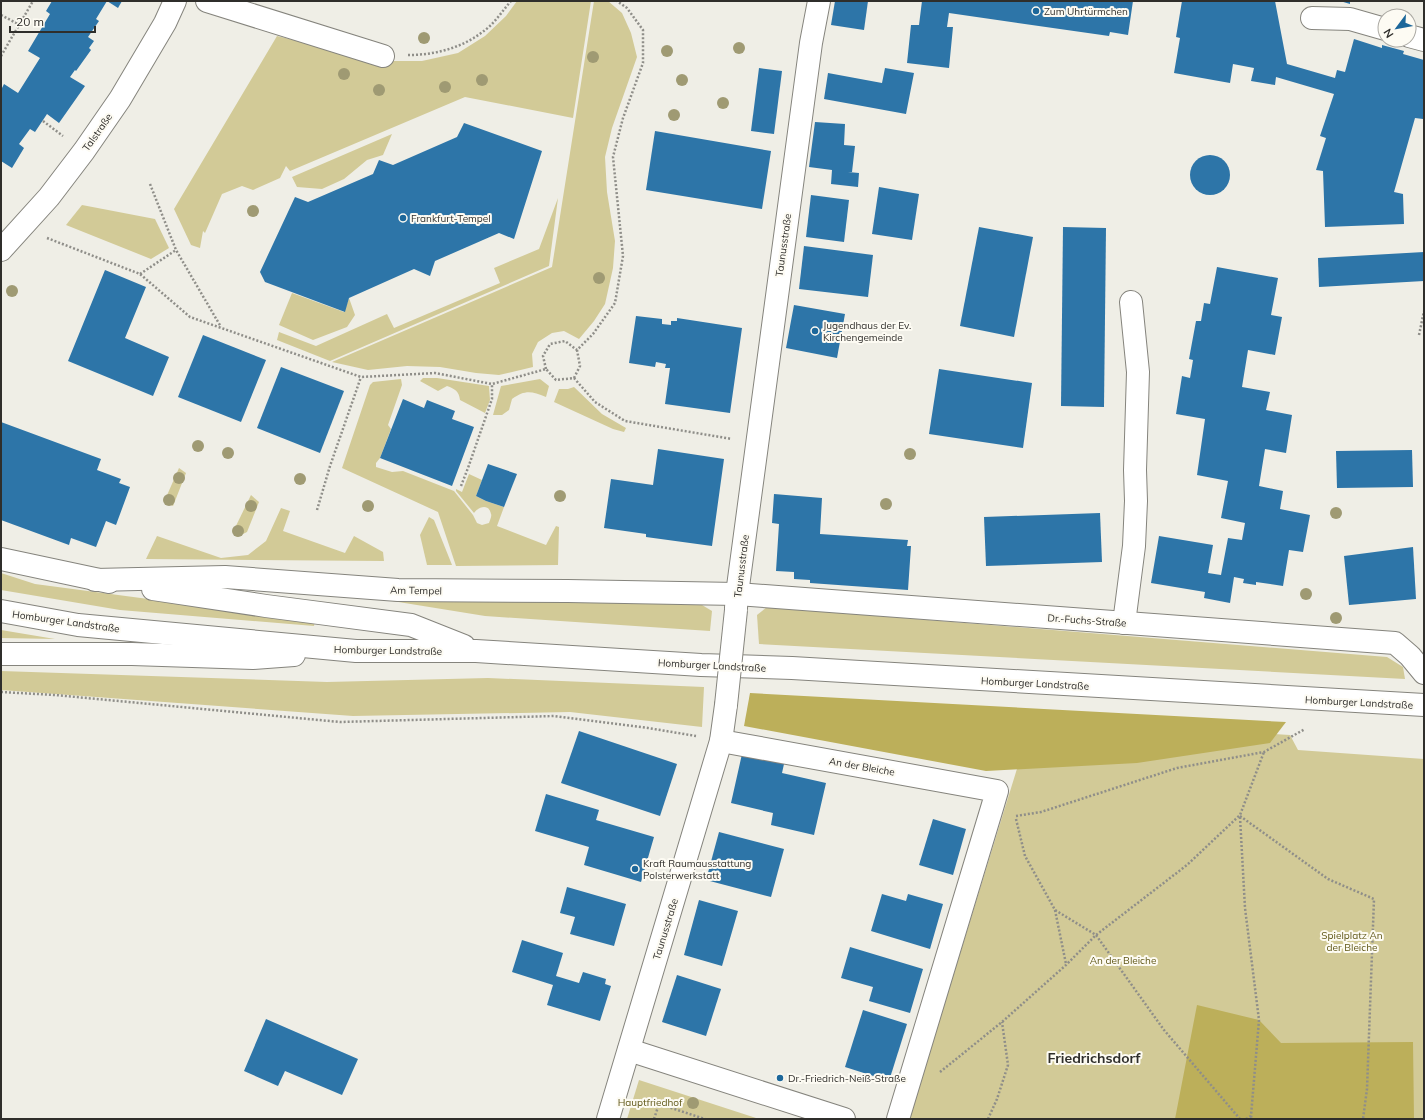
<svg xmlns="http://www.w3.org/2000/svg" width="1425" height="1120" font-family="Mulish,sans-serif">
  <rect width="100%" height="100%" fill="#efeee6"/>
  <g fill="#d2ca97">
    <path d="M 517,1 L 591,1 L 573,118 L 465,97 L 290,171 L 286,166 L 280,178 L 253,190 L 242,186 L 222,194 L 205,233 L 203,231 L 200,248 L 191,245 L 174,209 L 277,36 L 380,61 L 422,61 L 458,53 L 485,36 L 506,16 Z"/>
    <path d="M 594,1 L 608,1 L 622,13 L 631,33 L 637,57 L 612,128 L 605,157 L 607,192 L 615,241 L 613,268 L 605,304 L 594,321 L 579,339 L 564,331 L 552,333 L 538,342 L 532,354 L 533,367 L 499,375 L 476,373 L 440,367 L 407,366 L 368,370 L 332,362 L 552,267 Z"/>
    <path d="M 392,134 L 383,155 L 367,160 L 344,179 L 322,189 L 297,187 L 292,177 Z"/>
    <path d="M 558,198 L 549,266 L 330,361 L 277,340 L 279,332 L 316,346 L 387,314 L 394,328 L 500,283 L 494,268 L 539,249 Z"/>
    <path d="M 82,205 L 155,219 L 169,248 L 151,259 L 66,225 Z"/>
    <path d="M 292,293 L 344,312 L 349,298 L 355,315 L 347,327 L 313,340 L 279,325 Z"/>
    <path d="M 423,378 L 437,378 L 489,386 L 490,400 L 485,413 L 460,400 C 459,391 455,389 447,386 L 438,391 L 420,381 Z"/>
    <path d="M 401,379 L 402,385 L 388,425 L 391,429 L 380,458 L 376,463 L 376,467 L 392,472 L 403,471 L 454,491 L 473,515 L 477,523 L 482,525 L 489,523 C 490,520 492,516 491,514 C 489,503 478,507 474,513 L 456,491 L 456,489 L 462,492 L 469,474 L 482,480 L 476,496 L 486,501 L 504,507 L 497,526 L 546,545 L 556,526 L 559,527 L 558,565 L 456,566 L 438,512 L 342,468 L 370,385 L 373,382 Z"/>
    <path d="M 540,379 L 549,386 L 546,397 C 531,391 525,390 512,399 L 509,410 L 502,415 L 493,415 L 501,386 Z"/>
    <path d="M 574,387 L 602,414 L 626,428 L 624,432 L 613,429 L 554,402 L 559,389 L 568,389 Z"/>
    <path d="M 179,468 L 186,473 L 173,506 L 164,502 Z"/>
    <path d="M 251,495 L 259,502 L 247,532 L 237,537 L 233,532 Z"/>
    <path d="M 281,508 L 290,511 L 283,531 L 345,553 L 354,536 L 383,552 L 384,561 L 146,559 L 157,536 L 221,558 L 248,555 L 266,541 Z"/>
    <path d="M 429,517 L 434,520 L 452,565 L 427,565 L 420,535 Z"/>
    <path d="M 1,573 L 35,584 L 315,621 L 314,626 L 120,610 L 1,590 Z"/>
    <path d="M 567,599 L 702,605 L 712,611 L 710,631 L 485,616 L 386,600 Z"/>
    <path d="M 767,607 L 1387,657 L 1403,667 L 1405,679 L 759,644 L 757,615 Z"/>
    <path d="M 1,630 L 55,639 L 1,638 Z"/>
    <path d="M 1,671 L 327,682 L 488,678 L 704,687 L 702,727 L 570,712 L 353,716 L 1,690 Z"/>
    <path d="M 1032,720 L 1290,735 L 1298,750 L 1424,759 L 1424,1119 L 909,1119 Z"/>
    <path d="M 639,1080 L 753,1117 L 759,1119 L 627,1119 Z"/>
  </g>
  <g fill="#bcaf5a">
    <path d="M 750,693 L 1286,722 L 1270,743 L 1137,763 L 986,771 L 744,726 Z"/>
    <path d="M 1197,1005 L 1259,1020 L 1281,1043 L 1413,1042 L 1414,1119 L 1175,1119 Z"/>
  </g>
  <g fill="#2d75a8">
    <path d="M 52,1 L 107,1 L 96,19 L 99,21 L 88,37 L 94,41 L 89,48 L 91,50 L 76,71 L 75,70 L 70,77 L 85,86 L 59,123 L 47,114 L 35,132 L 30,129 L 19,144 L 24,148 L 12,168 L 1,161 L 1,90 L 4,84 L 18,93 L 40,58 L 28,51 L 50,14 L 46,11 Z"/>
    <path d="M 107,1 L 122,1 L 118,8 Z"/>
    <path d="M 835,1 L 868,1 L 864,30 L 831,25 Z"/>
    <path d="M 922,1 L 1133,1 L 1128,35 L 1110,32 L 1109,36 L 949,13 L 947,27 L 953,27 L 949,68 L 907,63 L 911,25 L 919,25 Z"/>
    <path d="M 1182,1 L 1275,1 L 1287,64 L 1335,78 L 1337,70 L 1345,72 L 1354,39 L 1382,48 L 1382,45 L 1404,51 L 1403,54 L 1424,60 L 1424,115 L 1423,119 L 1415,118 L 1394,192 L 1403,194 L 1404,224 L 1325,227 L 1323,171 L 1316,170 L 1326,138 L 1320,136 L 1334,94 L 1276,77 L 1275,85 L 1251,81 L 1254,68 L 1233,64 L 1230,83 L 1174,73 L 1180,38 L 1176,37 Z"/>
    <path d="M 1340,1 L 1350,1 L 1350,4 Z"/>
    <path d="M 759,68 L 782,71 L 774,134 L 751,131 Z"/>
    <path d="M 885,68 L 914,73 L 906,114 L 824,99 L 828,73 L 882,83 Z"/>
    <path d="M 815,122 L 845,124 L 844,145 L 855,146 L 852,172 L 848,172 L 859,173 L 858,187 L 831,184 L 832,170 L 809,167 Z"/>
    <path d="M 464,123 L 542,151 L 514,239 L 499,233 L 435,261 L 430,276 L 414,269 L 349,298 L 345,312 L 265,282 L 260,272 L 295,197 L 308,202 L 373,174 L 379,160 L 393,165 L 457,137 Z"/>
    <path d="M 655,131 L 771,151 L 762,209 L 646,190 Z"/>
    <circle cx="1210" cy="175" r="20"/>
    <path d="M 879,187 L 919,194 L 912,240 L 872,234 Z"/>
    <path d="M 811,195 L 849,200 L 844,242 L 806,237 Z"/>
    <path d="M 979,227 L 1033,237 L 1014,337 L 960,326 Z"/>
    <path d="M 1063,227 L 1106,228 L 1104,407 L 1061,406 Z"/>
    <path d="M 804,246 L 873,255 L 868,297 L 799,289 Z"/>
    <path d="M 1424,252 L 1424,281 L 1319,287 L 1318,258 Z"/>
    <path d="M 1217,267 L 1278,278 L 1271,315 L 1282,317 L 1275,355 L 1248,350 L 1242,387 L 1270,392 L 1266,410 L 1292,415 L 1286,453 L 1265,449 L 1259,486 L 1283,491 L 1280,509 L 1310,515 L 1303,552 L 1289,550 L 1283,586 L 1256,582 L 1256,585 L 1243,583 L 1244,579 L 1234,577 L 1230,603 L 1204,598 L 1205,592 L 1151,583 L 1159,536 L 1213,545 L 1208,573 L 1221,575 L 1228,538 L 1242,540 L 1245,523 L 1221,518 L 1228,481 L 1197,475 L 1205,419 L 1176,414 L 1182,376 L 1190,378 L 1193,360 L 1189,359 L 1196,321 L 1201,321 L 1204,303 L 1210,304 Z"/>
    <path d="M 105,270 L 146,287 L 125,338 L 169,357 L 153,396 L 68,361 Z"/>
    <path d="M 794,305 L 845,314 L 837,358 L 786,348 Z"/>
    <path d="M 636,316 L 662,319 L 662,324 L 671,325 L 671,321 L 677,321 L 677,318 L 742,328 L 730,413 L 665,404 L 670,368 L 665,368 L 666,364 L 656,362 L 655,367 L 629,363 Z"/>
    <path d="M 203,335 L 266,360 L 241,422 L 178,397 Z"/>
    <path d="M 281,367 L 344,391 L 320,453 L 257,428 Z"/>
    <path d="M 939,369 L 1032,383 L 1023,448 L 929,434 Z"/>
    <path d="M 403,399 L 424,408 L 427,400 L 455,411 L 452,419 L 474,427 L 452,486 L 380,458 Z"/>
    <path d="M 1,422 L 101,459 L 97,470 L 121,479 L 119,483 L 130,487 L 116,525 L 106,521 L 96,547 L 71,538 L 69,545 L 1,520 Z"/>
    <path d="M 658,449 L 724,459 L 712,546 L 646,537 L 646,534 L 604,528 L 611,479 L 653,485 Z"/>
    <path d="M 1412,450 L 1413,487 L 1337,488 L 1336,451 Z"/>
    <path d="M 488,464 L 517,474 L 504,507 L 486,501 L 476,496 Z"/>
    <path d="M 774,494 L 822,498 L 820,534 L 908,540 L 907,546 L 911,546 L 908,590 L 810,583 L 810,580 L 794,579 L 794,572 L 776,571 L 779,524 L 772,523 Z"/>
    <path d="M 1100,513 L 1102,562 L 986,566 L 984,517 Z"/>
    <path d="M 1413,547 L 1416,599 L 1349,605 L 1344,556 Z"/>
    <path d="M 579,731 L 677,764 L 660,816 L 561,783 Z"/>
    <path d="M 742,754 L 784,764 L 782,773 L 826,783 L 814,835 L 771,825 L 773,813 L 731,803 Z"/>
    <path d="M 546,794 L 599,810 L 596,820 L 654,837 L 641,882 L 584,865 L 589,847 L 535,831 Z"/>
    <path d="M 933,819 L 966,829 L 953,875 L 919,865 Z"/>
    <path d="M 719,832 L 784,849 L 771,897 L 706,880 Z"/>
    <path d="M 567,887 L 626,904 L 614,946 L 570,934 L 575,917 L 560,913 Z"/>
    <path d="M 882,894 L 906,901 L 908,894 L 943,904 L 930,949 L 871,931 Z"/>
    <path d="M 699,900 L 738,911 L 722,966 L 684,955 Z"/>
    <path d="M 522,940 L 563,953 L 556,976 L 579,983 L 583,972 L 606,979 L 605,984 L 611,986 L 600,1021 L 547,1005 L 553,985 L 512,972 Z"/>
    <path d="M 850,947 L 923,969 L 910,1013 L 869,1001 L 873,987 L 841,978 Z"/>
    <path d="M 677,975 L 721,989 L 706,1036 L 662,1022 Z"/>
    <path d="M 863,1010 L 907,1024 L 889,1081 L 845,1067 Z"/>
    <path d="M 266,1019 L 358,1059 L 342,1095 L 285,1071 L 278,1086 L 244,1071 Z"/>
  </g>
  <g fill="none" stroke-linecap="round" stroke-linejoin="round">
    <g stroke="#85847d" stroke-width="24">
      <g id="minor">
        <path d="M 207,1 L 383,56"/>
        <path d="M 1312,18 L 1350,19 L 1385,29"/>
        <path d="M 1409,36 L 1424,40"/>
        <path d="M 1,250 L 49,197 L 84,151 L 120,99 L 165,23 L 175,1"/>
        <path d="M 1,559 L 109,582"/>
        <path d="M 95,580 L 225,577 L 398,590 L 568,591 L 737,594 L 1395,643 L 1410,656 L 1424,673"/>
        <path d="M 153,589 L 266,606 L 411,625 L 464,646"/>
        <path d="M 736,608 L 737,594 L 811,43 L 819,1"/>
        <path d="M 1,611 L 78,625 L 356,651 L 476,651 L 701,665 L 792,668 L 1424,705"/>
        <path d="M 1124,623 L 1134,546 L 1136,501 L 1135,470 L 1138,372 L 1131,302"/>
        <path d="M 1,654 L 132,654 L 253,658 L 294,655"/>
        <path d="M 721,741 L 997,791 L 992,808 L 898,1119"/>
        <path d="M 629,1050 L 844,1119"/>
        <path d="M 608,1119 L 721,741 L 726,705"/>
      </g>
    </g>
    <g stroke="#8f8e89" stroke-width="2.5" stroke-dasharray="2 2" stroke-linecap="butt">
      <path d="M 1,15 L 20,25"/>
      <path d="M 408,55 C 439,55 468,46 491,25 C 498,18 504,9 511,1"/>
      <path d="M 1,56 L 33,1"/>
      <path d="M 43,121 L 63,136"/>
      <path d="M 150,184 L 176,250 L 221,327"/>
      <path d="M 47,238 L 140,274 L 190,317 L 361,377 L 435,373 L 492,384 L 546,369 L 556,380 L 574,378 L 595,402 L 625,421 L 732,439"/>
      <path d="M 140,274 L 176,250"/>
      <path d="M 1419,335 L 1424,311"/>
      <path d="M 546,369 L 543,356 L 550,344 L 565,341 L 577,350 L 593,334 L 615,303 L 623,256 L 613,157 L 623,118 L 643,63 L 643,30 L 627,8 L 617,1"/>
      <path d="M 574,378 L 580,366 L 577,350"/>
      <path d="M 461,486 L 468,468 L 492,399 L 492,384"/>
      <path d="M 317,510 L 330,466 L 361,377"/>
      <path d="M 1,692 L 55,695 L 340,722 L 554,716 L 648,728 L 696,736"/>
      <path d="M 1016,816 L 1041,812 L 1177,768 L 1264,752 L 1305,729"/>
      <path d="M 1240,816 L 1328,879 L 1374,899 L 1367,1089 L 1363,1119"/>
      <path d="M 1240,817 L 1245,908 L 1259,1020 L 1251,1116 L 1252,1119"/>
      <path d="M 1016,819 L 1025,856 L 1055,910 L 1096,935 L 1164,1030 L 1240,1119"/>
      <path d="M 1055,910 L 1066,964"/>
      <path d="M 940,1072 L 1002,1022 L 1066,965 L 1096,935 L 1187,865 L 1240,815 L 1264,752"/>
      <path d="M 654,1119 L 659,1104 L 705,1119"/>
      <path d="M 988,1119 L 997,1099 L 1008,1065 L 1002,1022"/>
      <path d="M 1246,1119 L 1251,1116"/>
    </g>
    <use href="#minor" stroke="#fff" stroke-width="22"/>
    <g stroke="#85847d" stroke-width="24" stroke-linecap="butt">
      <path id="minor-bridge" d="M 726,705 L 736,610"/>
    </g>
    <use href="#minor-bridge" stroke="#fff" stroke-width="22"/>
  </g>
  <g fill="#9f9a73">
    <circle cx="424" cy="38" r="6"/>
    <circle cx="739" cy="48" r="6"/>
    <circle cx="667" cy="51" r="6"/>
    <circle cx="593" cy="57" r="6"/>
    <circle cx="344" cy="74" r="6"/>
    <circle cx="482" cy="80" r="6"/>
    <circle cx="682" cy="80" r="6"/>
    <circle cx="445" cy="87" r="6"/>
    <circle cx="379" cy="90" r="6"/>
    <circle cx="723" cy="103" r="6"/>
    <circle cx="674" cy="115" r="6"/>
    <circle cx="253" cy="211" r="6"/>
    <circle cx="599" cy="278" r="6"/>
    <circle cx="12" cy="291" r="6"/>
    <circle cx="198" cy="446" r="6"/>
    <circle cx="228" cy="453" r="6"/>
    <circle cx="910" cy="454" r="6"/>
    <circle cx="179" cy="478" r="6"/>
    <circle cx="300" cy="479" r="6"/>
    <circle cx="560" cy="496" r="6"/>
    <circle cx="169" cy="500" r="6"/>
    <circle cx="886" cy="504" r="6"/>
    <circle cx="251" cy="506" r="6"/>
    <circle cx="368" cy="506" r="6"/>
    <circle cx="1336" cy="513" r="6"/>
    <circle cx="238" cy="531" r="6"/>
    <circle cx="1306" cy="594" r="6"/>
    <circle cx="1336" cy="618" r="6"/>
    <circle cx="693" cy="1103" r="6"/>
  </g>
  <g fill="#1c679a" stroke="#fdfbf3" stroke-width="1.5">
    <circle cx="1036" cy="11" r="4"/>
    <circle cx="403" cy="218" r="4"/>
    <circle cx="815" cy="331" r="4"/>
    <circle cx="635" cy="869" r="4"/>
    <circle cx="780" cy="1078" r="4"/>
  </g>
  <g text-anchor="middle" stroke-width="4" stroke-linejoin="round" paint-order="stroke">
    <g font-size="10" fill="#2f2e2b" stroke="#fdfbf3" text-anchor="start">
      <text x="1044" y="15">Zum Uhrtürmchen</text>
      <text x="411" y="222">Frankfurt-Tempel</text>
      <text x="823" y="329">Jugendhaus der Ev.<tspan x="823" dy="12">Kirchengemeinde</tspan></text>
      <text x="643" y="867">Kraft Raumausstattung<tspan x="643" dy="12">Polsterwerkstatt</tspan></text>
      <text x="788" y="1082">Dr.-Friedrich-Neiß-Straße</text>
    </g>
    <g font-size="10" fill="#2f2e2b" stroke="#fdfbf3">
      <text transform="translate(97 132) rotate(-55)" y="4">Talstraße</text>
      <text transform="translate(783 245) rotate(-82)" y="4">Taunusstraße</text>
      <text transform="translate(741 566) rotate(-83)" y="4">Taunusstraße</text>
      <text transform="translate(416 590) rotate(1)" y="4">Am Tempel</text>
      <text transform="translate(1087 620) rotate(4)" y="4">Dr.-Fuchs-Straße</text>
      <text transform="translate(66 621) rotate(8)" y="4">Homburger Landstraße</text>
      <text transform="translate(388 650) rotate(1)" y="4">Homburger Landstraße</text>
      <text transform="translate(712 665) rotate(3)" y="4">Homburger Landstraße</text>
      <text transform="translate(1035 683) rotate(3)" y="4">Homburger Landstraße</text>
      <text transform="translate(1359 702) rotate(3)" y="4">Homburger Landstraße</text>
      <text transform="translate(862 766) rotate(10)" y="4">An der Bleiche</text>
      <text transform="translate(665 929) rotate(-73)" y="4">Taunusstraße</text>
    </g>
    <g font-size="10" fill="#5e5515" stroke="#fdfbf3">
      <text x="1352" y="939">Spielplatz An<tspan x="1352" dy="12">der Bleiche</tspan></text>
      <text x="1123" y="964">An der Bleiche</text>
      <text x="650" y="1106">Hauptfriedhof</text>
    </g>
    <g font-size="14" font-weight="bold" fill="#2f2e2b" stroke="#fdfbf3">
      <text x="1094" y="1063">Friedrichsdorf</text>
    </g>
  </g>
  <rect width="1425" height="1120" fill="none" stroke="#2f2e2b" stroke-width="4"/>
  <g transform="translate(1397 28) rotate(238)"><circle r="19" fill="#fdfbf3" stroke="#aba9a3"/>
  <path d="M0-3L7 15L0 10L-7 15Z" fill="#1c679a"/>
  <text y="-6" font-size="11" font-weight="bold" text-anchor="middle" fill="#2f2e2b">N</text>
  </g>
  <path d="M10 26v6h85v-6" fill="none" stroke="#2f2e2b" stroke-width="2"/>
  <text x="16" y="26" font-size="12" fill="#2f2e2b" stroke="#fdfbf3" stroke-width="3" paint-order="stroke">20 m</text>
</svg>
